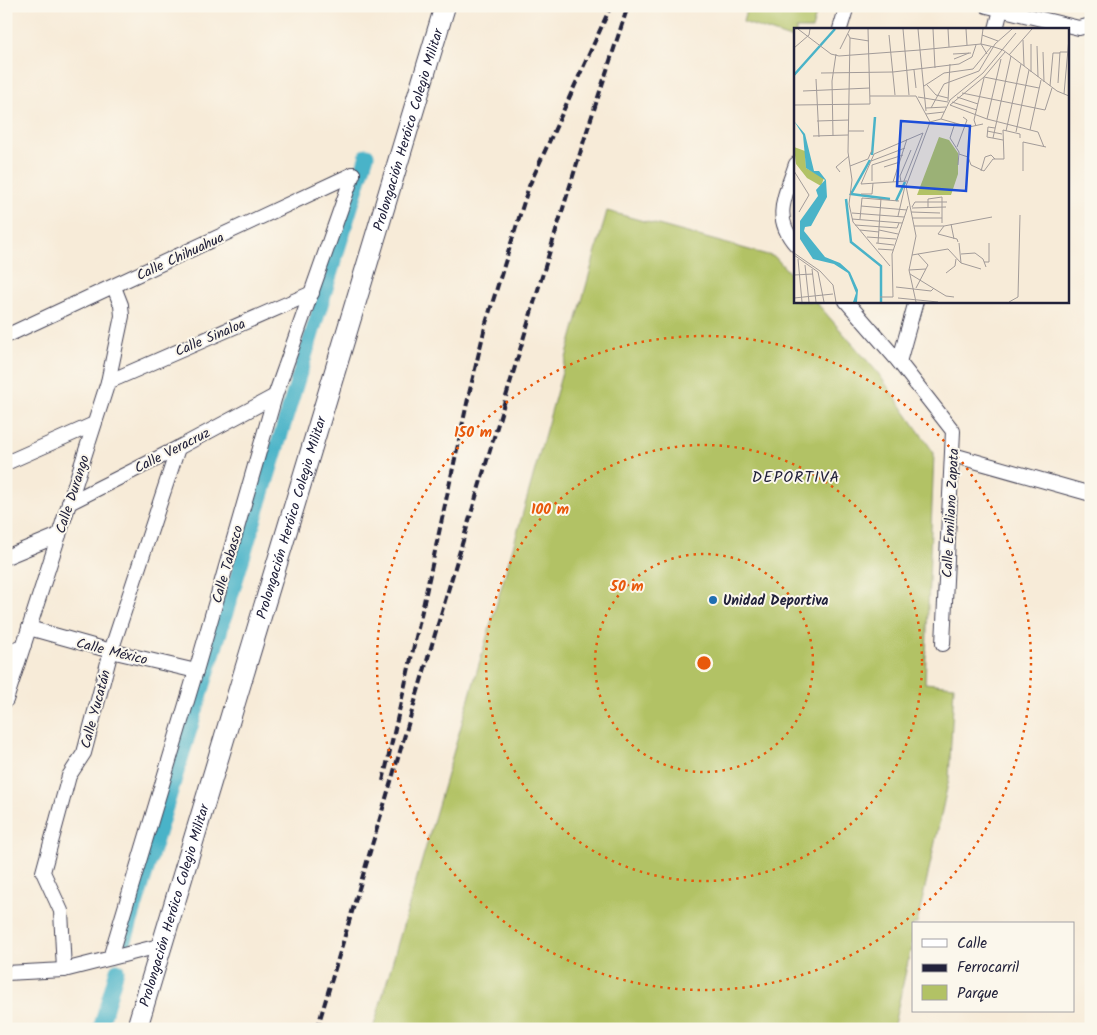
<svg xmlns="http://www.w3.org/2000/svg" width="1097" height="1035" font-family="Kalam,sans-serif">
  <rect width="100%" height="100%" fill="#fbf7ec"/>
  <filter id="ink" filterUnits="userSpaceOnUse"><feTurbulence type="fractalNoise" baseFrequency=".02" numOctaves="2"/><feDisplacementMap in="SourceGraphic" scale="10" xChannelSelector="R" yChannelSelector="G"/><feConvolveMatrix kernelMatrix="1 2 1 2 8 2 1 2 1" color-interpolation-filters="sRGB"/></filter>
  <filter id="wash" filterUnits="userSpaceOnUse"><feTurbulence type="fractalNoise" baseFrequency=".0096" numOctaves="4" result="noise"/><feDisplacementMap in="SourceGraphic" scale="20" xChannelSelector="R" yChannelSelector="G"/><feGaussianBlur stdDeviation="1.12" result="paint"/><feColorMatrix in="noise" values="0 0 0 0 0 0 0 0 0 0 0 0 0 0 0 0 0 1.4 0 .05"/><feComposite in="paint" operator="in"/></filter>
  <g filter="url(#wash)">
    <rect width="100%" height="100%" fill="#f7ebd8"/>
    <g fill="#b2c265" stroke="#6a7250">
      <path d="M 747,6 L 818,6 L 812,29 L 796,29 L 796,40 L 743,22 Z"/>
      <path d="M 607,211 L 775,257 L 796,280 L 796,301 L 815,301 L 878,373 L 934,453 L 925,683 L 954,686 L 949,779 L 917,924 L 913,924 L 913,939 L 893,1029 L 373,1029 L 522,516 Z"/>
    </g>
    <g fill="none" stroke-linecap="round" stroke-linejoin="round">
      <g stroke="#4ab3c8" stroke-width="15">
        <path d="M 123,947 L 367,155"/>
        <path d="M 100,1029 L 117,970"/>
      </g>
    </g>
  </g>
  <g filter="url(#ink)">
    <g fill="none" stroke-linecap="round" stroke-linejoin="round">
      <g stroke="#424053" stroke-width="16">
        <g id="street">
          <path d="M 987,6 L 1079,28 L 1091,25"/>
          <path d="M 840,29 L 847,6"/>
          <path d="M 996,29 L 1002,6"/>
          <path d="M 796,164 C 786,195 771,217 796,245"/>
          <path d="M 846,301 L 899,362 L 953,431 L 943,644"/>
          <path d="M 6,336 L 353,174"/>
          <path d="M 899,362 L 916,301"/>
          <path d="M 108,382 L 312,293"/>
          <path d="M 953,455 L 1091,494"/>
          <path d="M 6,463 L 94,424"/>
          <path d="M 69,503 L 178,448 L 275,396"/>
          <path d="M 6,557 L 59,535"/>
          <path d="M 29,628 L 111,651 L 196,671"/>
          <path d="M 6,653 L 24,645"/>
          <path d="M 6,700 L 108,382 L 122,316 L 121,305 L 114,287"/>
          <path d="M 110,958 L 196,671 L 275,396 L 353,174"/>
          <path d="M 64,970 L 61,911 L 43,872 L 69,776 L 84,753 L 111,651 L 178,448"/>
          <path d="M 6,973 L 64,970 L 163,945"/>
        </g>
      </g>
      <g stroke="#424053" stroke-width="22">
        <g id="secondary">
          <path id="s1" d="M 139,1029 L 139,1021 L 445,6"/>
        </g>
      </g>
      <use href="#street" stroke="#fff" stroke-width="14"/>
      <use href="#secondary" stroke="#fff" stroke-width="20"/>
      <g stroke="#22223b" stroke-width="4" stroke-dasharray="8 4" stroke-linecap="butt">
        <path d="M 383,781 L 424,602 L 469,394 L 486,323 L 529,186 L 611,6"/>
        <path d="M 317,1029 L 540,283 L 586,134 L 628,6"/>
      </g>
    </g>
  </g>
  <g fill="none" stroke="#e8590c" stroke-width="2.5" stroke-dasharray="2.5 5">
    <circle cx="704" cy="663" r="109"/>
    <circle cx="704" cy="663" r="218"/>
    <circle cx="704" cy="663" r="327"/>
  </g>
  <circle fill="#1f6fb2" stroke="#fbf7ec" stroke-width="2" cx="713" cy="600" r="5"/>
  <g text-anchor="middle" stroke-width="4" stroke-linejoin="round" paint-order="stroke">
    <g font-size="14" fill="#22223b" stroke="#fbf7ec">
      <text dy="5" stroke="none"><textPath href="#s1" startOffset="939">Prolongación Heróico Colegio Militar</textPath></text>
      <text transform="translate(180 256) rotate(-25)" y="5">Calle Chihuahua</text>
      <text transform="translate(210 337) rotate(-23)" y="5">Calle Sinaloa</text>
      <text transform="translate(172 450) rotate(-27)" y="5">Calle Veracruz</text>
      <text transform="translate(72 494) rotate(-72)" y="5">Calle Durango</text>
      <text transform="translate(950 513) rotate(-87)" y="5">Calle Emiliano Zapata</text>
      <text dy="5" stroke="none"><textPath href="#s1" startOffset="534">Prolongación Heróico Colegio Militar</textPath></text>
      <text transform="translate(227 564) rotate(-74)" y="5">Calle Tabasco</text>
      <text transform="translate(112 651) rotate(14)" y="5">Calle México</text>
      <text transform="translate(95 709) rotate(-75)" y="5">Calle Yucatán</text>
      <text dy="5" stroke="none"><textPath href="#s1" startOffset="129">Prolongación Heróico Colegio Militar</textPath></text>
    </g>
    <g font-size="14" font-weight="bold" fill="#22223b" stroke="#fbf7ec" text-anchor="start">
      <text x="723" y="605">Unidad Deportiva</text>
    </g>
    <g font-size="16" letter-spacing="1" fill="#22223b" stroke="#fbf7ec">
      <text x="796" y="482">DEPORTIVA</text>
    </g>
  </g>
  <g transform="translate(794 28)">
    <rect width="275" height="275" fill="#f7ebd8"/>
    <path d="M 145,109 L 155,112 L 164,125 L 164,146 L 157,167 L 123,167 ZM 0,119 L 11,123 L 12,140 L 30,150 L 27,158 L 13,150 L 2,136 Z" fill="#b2c265"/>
    <path d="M 0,93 L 11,106 L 20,143 L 25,143 L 32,152 L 33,169 L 17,198 L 11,199 L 10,203 L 31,229 L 46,235 L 56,244 L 64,262 L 63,274 L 59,274 L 62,265 L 54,245 L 40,236 L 19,231 L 6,211 L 6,193 L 24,168 L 22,162 L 31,152 L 12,140 L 9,107 Z" fill="#4ab3c8"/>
    <path fill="none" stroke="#4ab3c8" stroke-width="2.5" d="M 0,47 L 41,1M 78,127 L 81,89M 76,132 L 57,166 L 96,171M 52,171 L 57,214 L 87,238 L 87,274M 102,173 L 111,154"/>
    <path fill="none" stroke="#a29b99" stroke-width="1" d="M 4,1 L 37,26 L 45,28 L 126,22 L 124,1M 109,1 L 115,67M 139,1 L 141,40M 154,1 L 155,19M 172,1 L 173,17M 189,1 L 187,16 L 193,26M 54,6 L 56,10 L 54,124 L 58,152 L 55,176 L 59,194 L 96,238M 95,7 L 101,67M 188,7 L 204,13M 56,10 L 75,13M 229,12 L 230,38M 237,16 L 237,44M 243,18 L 244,49M 0,20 L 15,7 L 16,1M 46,21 L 56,1M 211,24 L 190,49 L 156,77 L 193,91 L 244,104 L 250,119M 249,24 L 250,54M 159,26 L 177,25M 215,27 L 238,1M 160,31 L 175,25M 120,42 L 122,60M 27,45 L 99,44 L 165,36 L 178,29 L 182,17M 190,49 L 245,60M 22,51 L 25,109M 264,55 L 266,24 L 274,24M 133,57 L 142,67 L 154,70M 130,58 L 150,45 L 179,41 L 197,19M 256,58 L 259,25 L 266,25M 9,63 L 76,60M 168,65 L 251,82 L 258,60M 270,66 L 275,10M 76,68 L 122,68 L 136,94 L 112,158 L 122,208 L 115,242 L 122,274M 124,69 L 154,74M 163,69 L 184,76M 154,73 L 156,36M 158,74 L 183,82M 1,77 L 76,76 L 74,1M 132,80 L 152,79M 137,80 L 150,56 L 185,43 L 201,16 L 218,1M 132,83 L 126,22 L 187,16 L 200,19 L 209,22 L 263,63 L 275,68M 132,86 L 150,84M 147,91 L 156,72 L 189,45 L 222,5M 193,91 L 207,31M 23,93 L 55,92M 136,94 L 147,91 L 175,99 L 189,96M 161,95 L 156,110 L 165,124 L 164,137M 182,98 L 180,92 L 190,50M 201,100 L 194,99 L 193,109 L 209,112M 236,102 L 247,52M 54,103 L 70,103M 193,103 L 208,106M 212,103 L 227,36M 222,104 L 235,42M 19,108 L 54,107M 39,108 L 38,53 L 42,26M 199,110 L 217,28M 163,119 L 173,92 L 169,89M 165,126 L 174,129 L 177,137 L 190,143 L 199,131 L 210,131 L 209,102 L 226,106 L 226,110M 77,133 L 111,120M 56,138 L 74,131 L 78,122M 90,139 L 106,134M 0,143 L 15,167 L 5,184M 187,143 L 191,129 L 197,127 L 201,131M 229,143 L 229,114 L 252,119M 46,144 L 42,139 L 55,128M 78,153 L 78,137 L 109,127M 110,153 L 129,105M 113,153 L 67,156 L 80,126 L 129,105M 99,154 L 113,111M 107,154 L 106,148 L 117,122M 67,166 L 78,166 L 79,155M 67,178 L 113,182M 118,179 L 121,174 L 153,174M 134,179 L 134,171 L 148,169 L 148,195M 118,180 L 152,179M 117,184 L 146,185M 58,185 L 110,189M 104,188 L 111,158M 118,190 L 148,190M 58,191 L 108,195M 66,191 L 68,170 L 105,173M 157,196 L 160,211M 61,197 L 103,200 L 105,195M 120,198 L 150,198 L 198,189M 150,198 L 144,206 L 163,211 L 164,214M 66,202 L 85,204M 85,202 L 104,206M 73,209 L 102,211M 82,215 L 100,217M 84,215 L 87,170M 165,215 L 167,235M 84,221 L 99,222M 0,225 L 26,243 L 39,257 L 42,274M 167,226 L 181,225 L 189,231 L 192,239M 0,227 L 24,244 L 30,274M 118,227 L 154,221 L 167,235 L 187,241M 4,231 L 8,274M 190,234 L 195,234 L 195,215M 11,237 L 15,274M 18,241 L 22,274M 115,242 L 132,241M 152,245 L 161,238 L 162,231M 116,246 L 152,268 L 160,269M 0,247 L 19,246M 102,259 L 137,263 L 140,260M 122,260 L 134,237 L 124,226M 86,269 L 99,269 L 98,226 L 114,178M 0,270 L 39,266M 104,270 L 144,274M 215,274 L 224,269 L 226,187"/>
    <path fill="#1d4ed8" fill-opacity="0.15" stroke="#1d4ed8" stroke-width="2.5" d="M 107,93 L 176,98 L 172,163 L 103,158 Z"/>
    <rect width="275" height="275" fill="none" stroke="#22223b" stroke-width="2.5"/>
  </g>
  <circle cx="704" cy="663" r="8" fill="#e8590c" stroke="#fbf7ec" stroke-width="2.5"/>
  <g font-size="15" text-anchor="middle" font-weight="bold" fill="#e8590c" stroke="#fbf7ec" stroke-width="4" stroke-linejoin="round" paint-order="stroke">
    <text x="473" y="437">150 m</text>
    <text x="550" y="514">100 m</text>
    <text x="627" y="591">50 m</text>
  </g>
  <rect width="1097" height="1035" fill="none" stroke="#fbf7ec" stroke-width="25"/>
  <rect x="912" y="922" width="162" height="90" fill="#fbf7ec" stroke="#a4a2a5"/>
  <rect x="922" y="939" width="25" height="8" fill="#ffffff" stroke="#a4a2a5"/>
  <text x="957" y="948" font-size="15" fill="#22223b">Calle</text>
  <rect x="922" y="964" width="25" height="8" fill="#22223b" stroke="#a4a2a5"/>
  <text x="957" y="972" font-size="15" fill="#22223b">Ferrocarril</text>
  <rect x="922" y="985" width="25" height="15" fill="#b2c265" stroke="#a4a2a5"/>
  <text x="957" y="998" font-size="15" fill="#22223b">Parque</text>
</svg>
